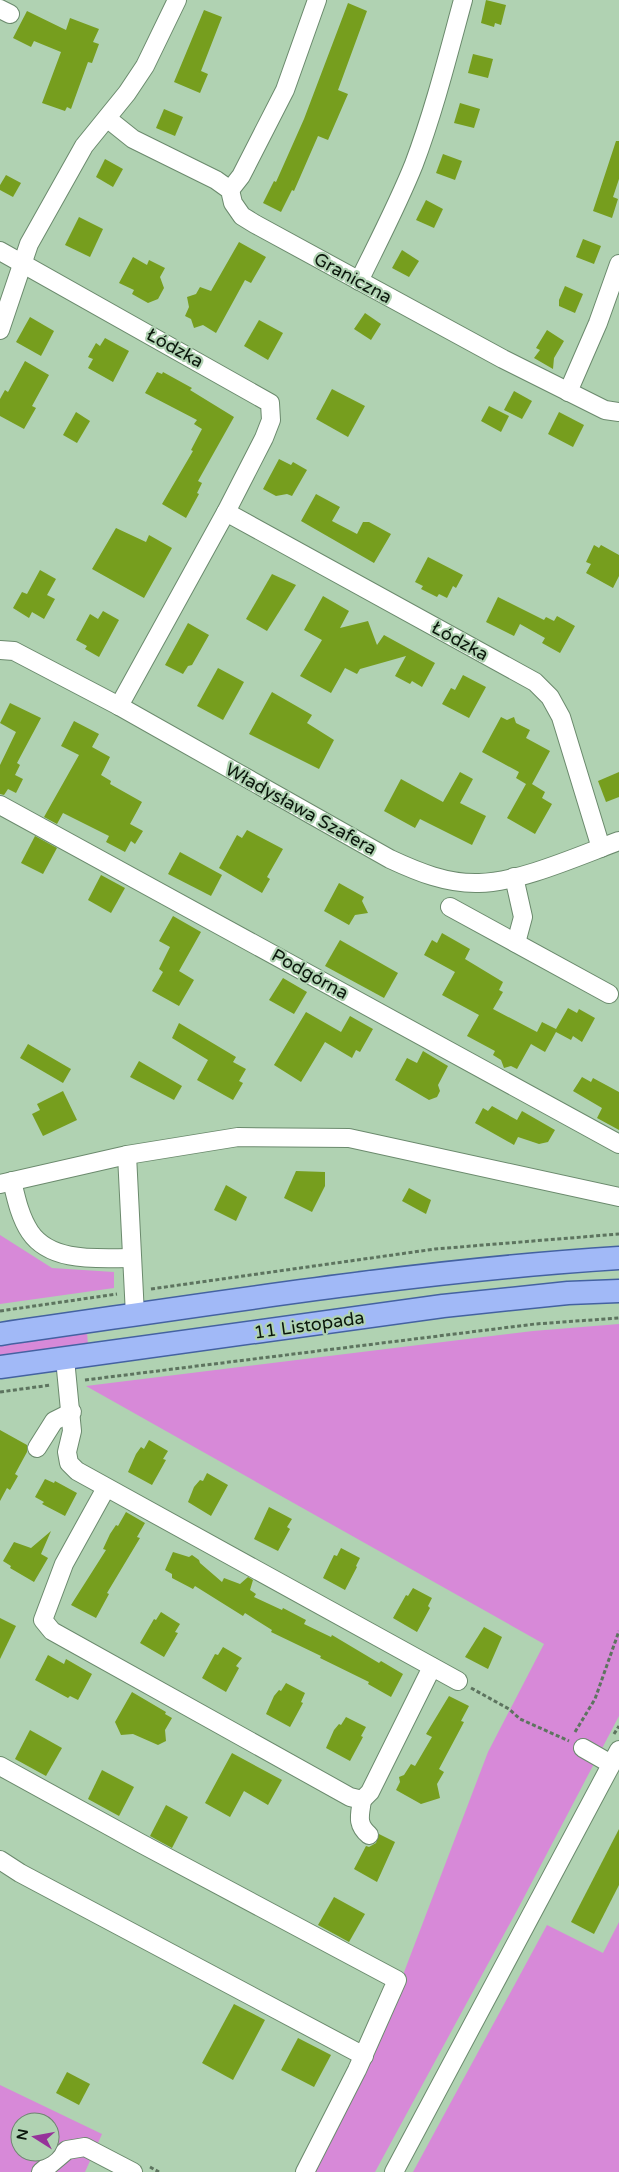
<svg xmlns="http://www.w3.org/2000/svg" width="619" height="2172" font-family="'Varela Round',sans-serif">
  <rect width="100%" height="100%" fill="#b0d2b2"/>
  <g fill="#d789d8" fill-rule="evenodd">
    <path d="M 0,1235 L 52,1268 L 114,1272 L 114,1288 L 0,1304 Z"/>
    <path d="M 619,1324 L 619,1716 L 521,1903 L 375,2172 L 314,2172 L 398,1988 L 488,1752 L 544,1644 L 86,1386 L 533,1331 Z"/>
    <path d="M 87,1332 L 88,1346 L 0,1358 L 0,1344 Z"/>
    <path d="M 619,1922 L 619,2172 L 413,2172 L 547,1925 L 603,1953 Z"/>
    <path d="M 0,2085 L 102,2134 L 85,2172 L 0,2172 ZM 20,2122 L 50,2122 L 50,2152 L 20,2152 Z"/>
  </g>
  <g fill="#769e1e">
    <path d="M 486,0 L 506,5 L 501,25 L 495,23 L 494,27 L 481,23 Z"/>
    <path d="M 348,3 L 367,11 L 338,90 L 348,94 L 328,140 L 318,136 L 294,191 L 292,190 L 281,212 L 263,203 L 274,181 L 276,182 L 304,119 Z"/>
    <path d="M 204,10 L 222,17 L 201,71 L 208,74 L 200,93 L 174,82 Z"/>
    <path d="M 27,11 L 66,30 L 70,18 L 99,29 L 93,42 L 99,44 L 92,63 L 88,62 L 71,109 L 67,107 L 65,111 L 42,103 L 61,52 L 34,41 L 31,47 L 13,38 Z"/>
    <path d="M 473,54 L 493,59 L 488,78 L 468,73 Z"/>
    <path d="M 460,103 L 480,109 L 474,128 L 454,123 Z"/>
    <path d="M 164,109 L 183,117 L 175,136 L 156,128 Z"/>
    <path d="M 616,141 L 619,141 L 619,179 L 613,197 L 618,199 L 612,218 L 593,211 Z"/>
    <path d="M 443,154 L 462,161 L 455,180 L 436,173 Z"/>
    <path d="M 105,159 L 123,169 L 113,187 L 96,177 Z"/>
    <path d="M 6,175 L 21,183 L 13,197 L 0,190 L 0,185 Z"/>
    <path d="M 426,200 L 443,209 L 434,228 L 416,220 Z"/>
    <path d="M 79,217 L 103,229 L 90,257 L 65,245 Z"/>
    <path d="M 583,239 L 601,246 L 594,264 L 576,257 Z"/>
    <path d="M 239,242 L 266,257 L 251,283 L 245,280 L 216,333 L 203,325 L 194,328 L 191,319 L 185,316 L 189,307 L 187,297 L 196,294 L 200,287 L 211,291 Z"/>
    <path d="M 402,250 L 419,261 L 409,277 L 392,268 Z"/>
    <path d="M 133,257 L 147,265 L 149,260 L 165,268 L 160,277 L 164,288 L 158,299 L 148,303 L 132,294 L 134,290 L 119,283 Z"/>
    <path d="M 565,286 L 583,294 L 575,313 L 559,306 L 559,300 Z"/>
    <path d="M 365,313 L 381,324 L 371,340 L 354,329 Z"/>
    <path d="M 30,317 L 54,331 L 41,356 L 16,342 Z"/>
    <path d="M 259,320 L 283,333 L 268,360 L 244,346 Z"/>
    <path d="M 547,330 L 564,341 L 554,358 L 553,369 L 534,358 L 540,350 L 536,348 Z"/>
    <path d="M 105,338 L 129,351 L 113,382 L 88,368 L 93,359 L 88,357 L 96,343 L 100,346 Z"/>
    <path d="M 25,361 L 49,375 L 32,406 L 36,408 L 24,429 L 0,416 L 0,399 L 5,390 L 8,392 Z"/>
    <path d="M 157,372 L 162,374 L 163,372 L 192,388 L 190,390 L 234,417 L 198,481 L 202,483 L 197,493 L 199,494 L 186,518 L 162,504 L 193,451 L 191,450 L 202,429 L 194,424 L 197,420 L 145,393 Z"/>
    <path d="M 332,389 L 365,406 L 348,437 L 316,419 Z"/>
    <path d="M 514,391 L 532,401 L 522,419 L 504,410 Z"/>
    <path d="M 489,406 L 509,416 L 501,432 L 481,421 Z"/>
    <path d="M 76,412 L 90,421 L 77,443 L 63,435 Z"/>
    <path d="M 559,412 L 584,425 L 573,447 L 548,434 Z"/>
    <path d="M 279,459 L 291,465 L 293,462 L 307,470 L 292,496 L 287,494 L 276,496 L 263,489 Z"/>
    <path d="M 316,494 L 340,507 L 332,521 L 357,534 L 363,522 L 369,522 L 391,534 L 374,563 L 301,521 Z"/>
    <path d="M 116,528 L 146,542 L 149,535 L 172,548 L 144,598 L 92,569 Z"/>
    <path d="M 594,545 L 599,548 L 601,545 L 619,555 L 619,576 L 613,588 L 586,573 L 591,564 L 586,562 Z"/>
    <path d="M 428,557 L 463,575 L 456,588 L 453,586 L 447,598 L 439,594 L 437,597 L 421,589 L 423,586 L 415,582 Z"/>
    <path d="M 40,570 L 56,579 L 47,595 L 55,599 L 44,619 L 32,612 L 29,618 L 13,608 L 22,592 L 27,594 Z"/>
    <path d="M 272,574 L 296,585 L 267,631 L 246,619 Z"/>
    <path d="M 323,596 L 349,611 L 340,628 L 368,621 L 377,645 L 384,635 L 435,663 L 422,687 L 412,681 L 410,684 L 395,676 L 406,656 L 360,669 L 357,674 L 345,668 L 331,693 L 300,676 L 322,640 L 304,630 Z"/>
    <path d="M 498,597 L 544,620 L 546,617 L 554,621 L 557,616 L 575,626 L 560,653 L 542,643 L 545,638 L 520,624 L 514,636 L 486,622 Z"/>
    <path d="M 103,611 L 119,620 L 99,657 L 85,649 L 87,646 L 76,640 L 90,614 L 98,619 Z"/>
    <path d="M 188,623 L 209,635 L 192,665 L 188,666 L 183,674 L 165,665 Z"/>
    <path d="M 218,668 L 244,682 L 223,720 L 197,706 Z"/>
    <path d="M 463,675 L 486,687 L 469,718 L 442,704 L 451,688 L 455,690 Z"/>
    <path d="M 272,692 L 312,715 L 307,723 L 334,740 L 319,769 L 249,734 Z"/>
    <path d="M 10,703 L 41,718 L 17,763 L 20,765 L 15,775 L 23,779 L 16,793 L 8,789 L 4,795 L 0,794 L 0,765 L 16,732 L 0,723 Z"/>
    <path d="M 501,717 L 507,720 L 514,717 L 516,723 L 530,730 L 526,738 L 550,751 L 532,784 L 545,792 L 542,798 L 552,804 L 535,834 L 507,818 L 526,784 L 516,778 L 519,772 L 482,752 Z"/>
    <path d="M 74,721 L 99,734 L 92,747 L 110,757 L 101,775 L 111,781 L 110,784 L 142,802 L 130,824 L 143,831 L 135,844 L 131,841 L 125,852 L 106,842 L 109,836 L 63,813 L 57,824 L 44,817 L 79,755 L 61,746 Z"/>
    <path d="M 460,772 L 473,779 L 460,803 L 486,816 L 472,845 L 420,819 L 415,828 L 384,811 L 401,779 L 443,802 Z"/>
    <path d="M 619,772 L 619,797 L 606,802 L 598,781 Z"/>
    <path d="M 247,830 L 283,849 L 267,877 L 270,879 L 262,893 L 219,868 L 237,835 L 242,838 Z"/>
    <path d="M 35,836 L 57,848 L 43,874 L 21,863 Z"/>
    <path d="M 180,852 L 222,875 L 211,896 L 168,874 Z"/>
    <path d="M 101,875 L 125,888 L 111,913 L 88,900 Z"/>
    <path d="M 339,883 L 364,897 L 362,901 L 368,913 L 355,915 L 349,925 L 324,911 Z"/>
    <path d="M 173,916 L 201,932 L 179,971 L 194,980 L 179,1006 L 152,991 L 163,972 L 159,969 L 170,947 L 159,941 Z"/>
    <path d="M 442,933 L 470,949 L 465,959 L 503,982 L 499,990 L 503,992 L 493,1009 L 537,1032 L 542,1022 L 556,1029 L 568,1008 L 577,1013 L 579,1009 L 595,1018 L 582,1042 L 573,1036 L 571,1040 L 556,1032 L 545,1052 L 531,1044 L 517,1069 L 511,1066 L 504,1068 L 501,1060 L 493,1055 L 495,1051 L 467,1036 L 479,1015 L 442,995 L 455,972 L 424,955 L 432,940 L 437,943 Z"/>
    <path d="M 340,940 L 398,973 L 384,998 L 325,966 Z"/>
    <path d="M 283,978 L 307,992 L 294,1014 L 269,1000 Z"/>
    <path d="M 306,1012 L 341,1032 L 350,1016 L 373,1029 L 360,1052 L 356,1050 L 352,1058 L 325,1042 L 301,1082 L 274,1065 Z"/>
    <path d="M 179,1023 L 236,1057 L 233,1062 L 246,1069 L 239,1081 L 243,1083 L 233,1100 L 197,1080 L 208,1060 L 172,1038 Z"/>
    <path d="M 28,1044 L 71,1069 L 63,1083 L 20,1058 Z"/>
    <path d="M 423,1051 L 448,1066 L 438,1085 L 440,1091 L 437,1097 L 429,1100 L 395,1080 L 407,1058 L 417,1063 Z"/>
    <path d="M 139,1061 L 182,1086 L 174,1100 L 130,1077 Z"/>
    <path d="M 582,1077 L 591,1082 L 593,1078 L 619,1092 L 619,1130 L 597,1118 L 602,1108 L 573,1091 Z"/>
    <path d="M 63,1091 L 77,1120 L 43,1136 L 32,1114 L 40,1110 L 37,1104 Z"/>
    <path d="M 492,1106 L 517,1120 L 522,1111 L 555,1130 L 548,1142 L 539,1144 L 518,1137 L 514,1145 L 475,1123 L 483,1108 L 488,1111 Z"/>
    <path d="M 296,1171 L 325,1172 L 325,1186 L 312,1212 L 284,1198 Z"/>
    <path d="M 226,1185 L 247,1197 L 236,1221 L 214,1210 Z"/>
    <path d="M 409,1188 L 431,1200 L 426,1214 L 402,1201 Z"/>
    <path d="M 0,1430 L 27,1445 L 27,1452 L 15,1474 L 18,1476 L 10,1490 L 7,1488 L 0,1501 Z"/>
    <path d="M 149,1440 L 168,1451 L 163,1459 L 166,1460 L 152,1485 L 128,1472 L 136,1454 L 141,1447 L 144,1449 Z"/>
    <path d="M 207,1473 L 228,1485 L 211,1516 L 188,1502 L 194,1487 L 200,1480 L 203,1481 Z"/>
    <path d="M 45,1479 L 54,1483 L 55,1481 L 77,1493 L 65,1516 L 42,1504 L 44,1502 L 35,1497 Z"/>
    <path d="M 269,1507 L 292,1519 L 287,1527 L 290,1529 L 278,1551 L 254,1539 Z"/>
    <path d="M 126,1512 L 145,1523 L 137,1537 L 140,1538 L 107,1593 L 109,1594 L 96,1618 L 71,1605 L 106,1550 L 103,1549 L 110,1534 L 116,1525 L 118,1526 Z"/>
    <path d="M 51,1531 L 41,1554 L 48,1558 L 34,1582 L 10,1568 L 11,1566 L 3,1561 L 14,1542 L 31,1548 Z"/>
    <path d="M 341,1548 L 360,1558 L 356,1566 L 357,1567 L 345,1590 L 323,1578 L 334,1555 L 337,1556 Z"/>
    <path d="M 173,1552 L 189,1557 L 192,1555 L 199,1560 L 200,1563 L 222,1582 L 224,1578 L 240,1584 L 248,1577 L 253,1580 L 250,1590 L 256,1594 L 254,1597 L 282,1610 L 283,1608 L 306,1620 L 304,1624 L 331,1637 L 332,1635 L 379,1663 L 381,1661 L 403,1674 L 391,1697 L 368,1684 L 369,1682 L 320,1658 L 321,1656 L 271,1632 L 272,1630 L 245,1613 L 243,1616 L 195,1586 L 193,1589 L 172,1578 L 172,1574 L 165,1570 Z"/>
    <path d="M 413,1588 L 432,1598 L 428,1606 L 430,1608 L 417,1632 L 393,1618 L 406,1595 L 408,1596 Z"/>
    <path d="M 161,1612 L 180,1624 L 175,1632 L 178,1633 L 164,1657 L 140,1643 L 154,1619 L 156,1620 Z"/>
    <path d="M 0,1618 L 16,1626 L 0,1659 Z"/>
    <path d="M 484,1627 L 502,1637 L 488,1669 L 465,1657 Z"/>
    <path d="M 223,1647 L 242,1658 L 236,1666 L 239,1668 L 226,1692 L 202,1678 L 215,1654 L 218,1655 Z"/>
    <path d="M 48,1655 L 64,1664 L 66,1659 L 92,1674 L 78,1700 L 70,1696 L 68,1698 L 35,1680 Z"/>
    <path d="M 286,1683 L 305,1693 L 301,1702 L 303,1703 L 290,1727 L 266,1714 L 274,1696 L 279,1690 L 281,1691 Z"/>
    <path d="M 132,1692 L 166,1712 L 165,1714 L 172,1718 L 165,1730 L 166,1741 L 158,1745 L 133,1734 L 121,1735 L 115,1722 Z"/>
    <path d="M 449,1696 L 469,1706 L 461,1721 L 464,1722 L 439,1769 L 444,1772 L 437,1784 L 440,1798 L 421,1804 L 396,1790 L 400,1782 L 399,1777 L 404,1775 L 411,1764 L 415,1766 L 432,1737 L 426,1734 Z"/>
    <path d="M 346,1717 L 366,1727 L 361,1736 L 363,1737 L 350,1761 L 326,1748 L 334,1730 L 339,1724 L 341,1725 Z"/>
    <path d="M 30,1730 L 62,1748 L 46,1776 L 15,1759 Z"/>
    <path d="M 232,1753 L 282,1780 L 268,1805 L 244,1791 L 230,1817 L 205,1803 Z"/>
    <path d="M 102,1770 L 134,1787 L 119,1816 L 88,1799 Z"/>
    <path d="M 166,1805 L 188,1817 L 172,1848 L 150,1836 Z"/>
    <path d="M 619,1829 L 619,1885 L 594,1934 L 571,1922 Z"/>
    <path d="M 379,1834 L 395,1842 L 377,1882 L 354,1869 L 366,1846 L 369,1847 L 376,1843 Z"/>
    <path d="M 334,1897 L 365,1914 L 349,1942 L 318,1925 Z"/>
    <path d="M 234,2004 L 265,2020 L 233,2080 L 202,2063 Z"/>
    <path d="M 298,2038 L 331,2055 L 314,2087 L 281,2070 Z"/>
    <path d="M 67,2072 L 90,2084 L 79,2105 L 56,2093 Z"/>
  </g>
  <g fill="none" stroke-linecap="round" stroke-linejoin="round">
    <g stroke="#6b8a6d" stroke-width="20">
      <g id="minor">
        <path d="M 0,9 L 10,14"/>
        <path d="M 108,119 L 133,139 L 216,180 L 230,190 L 233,203 L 242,216 L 255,224 L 503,359 L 605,410 L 619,412"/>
        <path d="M 230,190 L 241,176 L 285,90 L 317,0"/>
        <path d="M 0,251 L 270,403 L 271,420 L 264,438 L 226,512 L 119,706"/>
        <path d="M 359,281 C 378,242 398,204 414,164 C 434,111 448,55 463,0"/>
        <path d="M 0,330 L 29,244 L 84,146 L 127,93 L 145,66 L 177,0"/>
        <path d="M 568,392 L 598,323 L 619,264"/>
        <path d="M 226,512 L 535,682 L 550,697 L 561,717 L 601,848"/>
        <path d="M 0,650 L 14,651 L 119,706 L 390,859 C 418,872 447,884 479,883 C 518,883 581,855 619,841"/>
        <path d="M 0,805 L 619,1144"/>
        <path d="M 514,877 L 523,917 L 516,943"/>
        <path d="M 450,907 L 609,994"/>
        <path d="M 127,1155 L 135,1315"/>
        <path d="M 12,1181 C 16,1198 20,1217 30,1232 C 51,1263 98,1258 130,1258"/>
        <path d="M 0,1184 L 127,1155 L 238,1137 L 349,1138 L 619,1197"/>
        <path d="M 65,1359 L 72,1431 L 67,1452 L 69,1463 L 77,1471 L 458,1681"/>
        <path d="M 37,1448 L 54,1421 L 72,1412"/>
        <path d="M 106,1488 L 64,1564 L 43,1620 L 52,1631 L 350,1797 L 362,1800 L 370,1792 L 432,1667"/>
        <path d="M 583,1748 L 611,1764"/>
        <path d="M 0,1766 L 142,1844 L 397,1980 L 357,2070 L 305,2172"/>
        <path d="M 362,1800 C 360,1815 356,1824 369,1835"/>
        <path d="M 0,1860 L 20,1873 L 364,2056"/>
        <path d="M 41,2172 L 67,2150 L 85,2147 L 133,2172"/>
        <path d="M 394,2172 L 619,1750"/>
      </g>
    </g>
    <g stroke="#4462a1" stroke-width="25">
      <g id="major">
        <path d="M 0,1334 C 205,1305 412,1271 619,1258"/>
        <path d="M 0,1367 L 443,1306 L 568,1293 L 619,1291"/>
      </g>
    </g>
    <g stroke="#5d745f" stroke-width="3" stroke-dasharray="4 2.5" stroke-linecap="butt">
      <path d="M 151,1289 L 435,1249 L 619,1234"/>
      <path d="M 0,1311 L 117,1294"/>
      <path d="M 85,1380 L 535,1324 L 619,1318"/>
      <path d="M 0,1392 L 51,1385"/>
      <path d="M 471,1688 L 509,1709 L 520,1719 L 569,1741"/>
      <path d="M 575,1732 L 595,1699 L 619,1631"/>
      <path d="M 614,1734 L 619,1726"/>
      <path d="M 150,2167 L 159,2172"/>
    </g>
    <use href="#minor" stroke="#fff" stroke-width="18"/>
    <use href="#major" stroke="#a1b9f7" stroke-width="22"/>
  </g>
  <g text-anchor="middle" stroke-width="4.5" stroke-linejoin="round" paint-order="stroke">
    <g font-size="18" fill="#0b170c" stroke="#b0d2b2">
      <text transform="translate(353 278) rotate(29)" y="6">Graniczna</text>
      <text transform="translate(175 348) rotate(29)" y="6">Łódzka</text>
      <text transform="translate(460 641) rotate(29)" y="6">Łódzka</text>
      <text transform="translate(301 809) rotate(29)" y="6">Władysława Szafera</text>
      <text transform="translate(310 974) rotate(29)" y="6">Podgórna</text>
      <text transform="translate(309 1325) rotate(-8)" y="6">11 Listopada</text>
    </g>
  </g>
  <g transform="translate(35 2137) rotate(281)"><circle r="24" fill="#b0d2b2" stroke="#6e8770"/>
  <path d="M0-4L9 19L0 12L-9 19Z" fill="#96339a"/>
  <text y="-8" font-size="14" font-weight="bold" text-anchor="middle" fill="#0b170c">N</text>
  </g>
</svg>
